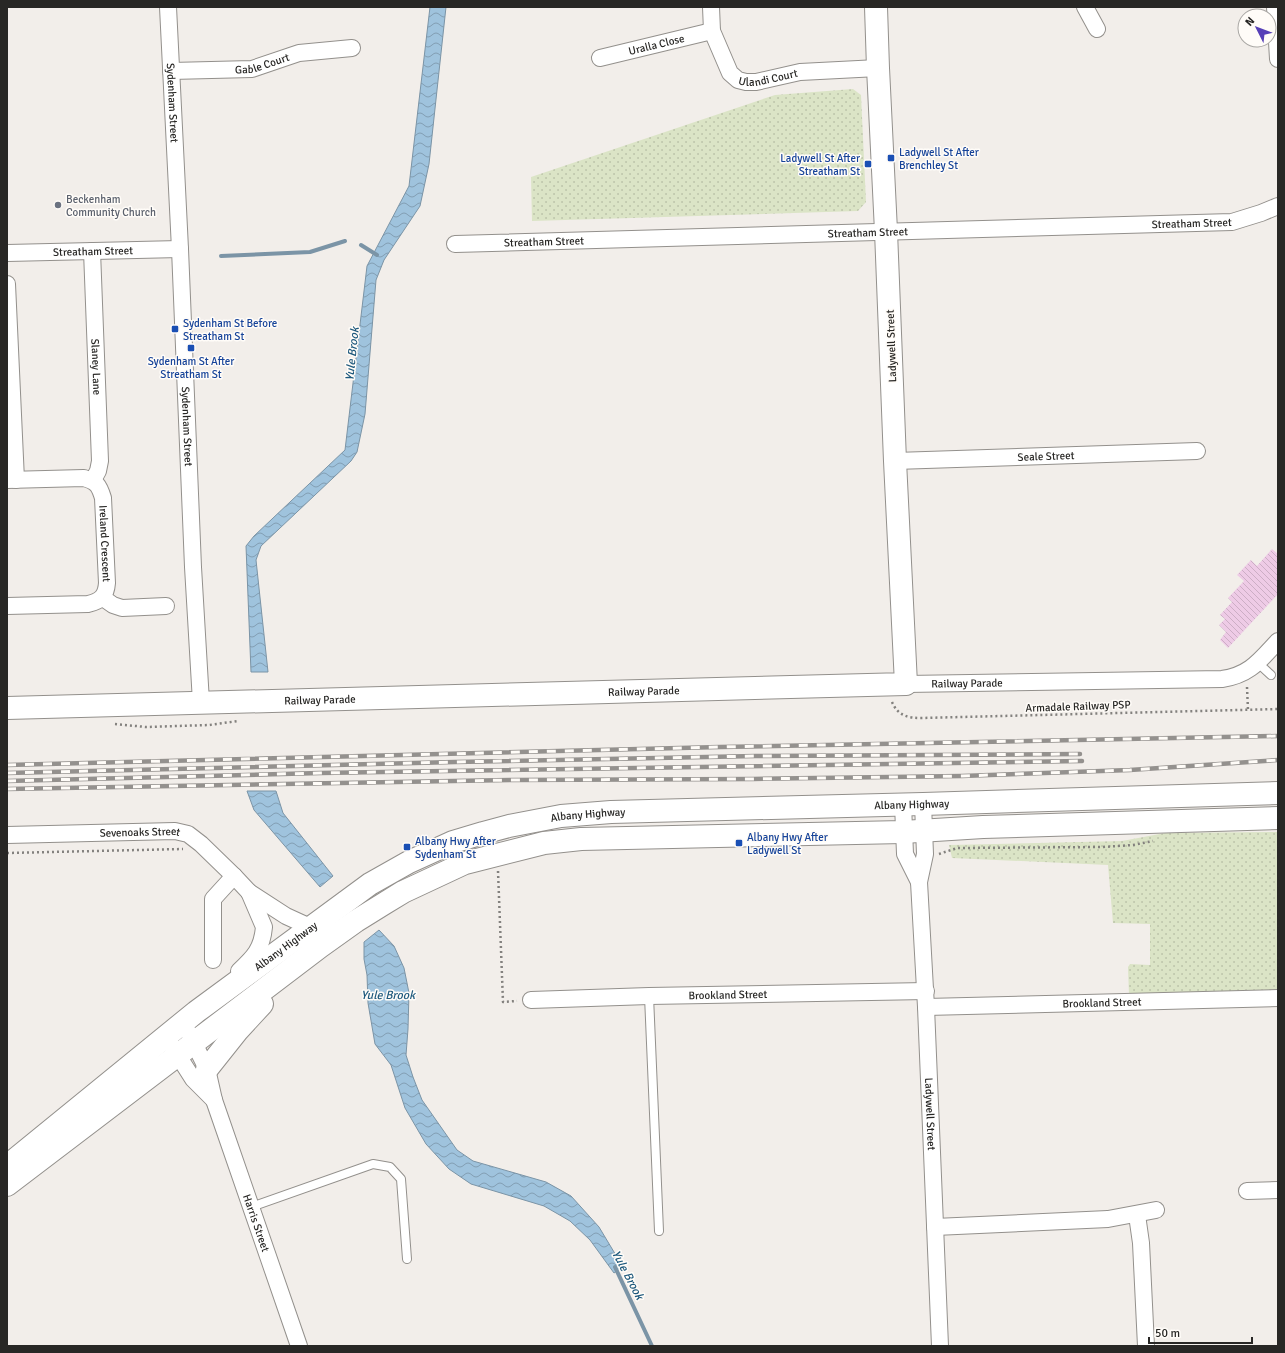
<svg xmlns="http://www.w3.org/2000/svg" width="1285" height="1353" font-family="Signika,sans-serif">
  <defs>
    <pattern id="grass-dots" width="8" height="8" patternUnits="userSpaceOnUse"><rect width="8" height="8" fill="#dbe4c6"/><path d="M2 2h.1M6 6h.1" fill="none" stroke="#bcc4aa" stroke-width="1.8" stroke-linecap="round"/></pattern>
    <pattern id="water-waves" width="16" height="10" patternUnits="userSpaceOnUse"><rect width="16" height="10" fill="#9fc3dd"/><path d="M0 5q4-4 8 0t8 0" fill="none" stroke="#829eb3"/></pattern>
    <pattern id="building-back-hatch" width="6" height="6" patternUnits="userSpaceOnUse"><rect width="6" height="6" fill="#eecbe6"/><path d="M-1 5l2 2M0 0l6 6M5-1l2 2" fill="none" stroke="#ccaec5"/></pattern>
  </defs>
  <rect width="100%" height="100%" fill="#f2eeea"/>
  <g fill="url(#grass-dots)">
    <path d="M 853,89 L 861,95 L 866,202 L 858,211 L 532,221 L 531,177 L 775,95 Z"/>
    <path d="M 1278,832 L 1278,990 L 1129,995 L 1128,967 L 1130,964 L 1150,965 L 1150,924 L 1113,923 L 1108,865 L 952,858 L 949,845 L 1122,841 L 1165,833 Z"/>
  </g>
  <g fill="url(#water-waves)" stroke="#7b94a6">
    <path d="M 430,7 L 446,7 L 429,164 L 420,206 L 384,260 L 376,280 L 365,414 L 357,452 L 351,461 L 261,546 L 256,560 L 268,672 L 251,672 L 246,546 L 254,536 L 345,450 L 367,266 L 409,186 Z"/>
    <path d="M 247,791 L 276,791 L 283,813 L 333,876 L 320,887 L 254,810 Z"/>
    <path d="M 379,930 L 394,946 L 404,968 L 409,993 L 408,1029 L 406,1055 L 413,1077 L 422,1100 L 457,1150 L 473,1161 L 546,1182 L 571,1196 L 599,1227 L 623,1267 L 614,1273 L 590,1240 L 570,1221 L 544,1206 L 471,1184 L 449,1169 L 426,1144 L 405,1108 L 391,1065 L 375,1044 L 368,1003 L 367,975 L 364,959 L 364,942 Z"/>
  </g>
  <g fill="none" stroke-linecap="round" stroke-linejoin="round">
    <g stroke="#7b94a6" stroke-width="4">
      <path d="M 361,245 L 377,255"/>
      <path d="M 221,256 L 310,252 L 345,241"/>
      <path d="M 615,1267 L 652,1346"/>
    </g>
  </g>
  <path fill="url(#building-back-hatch)" d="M 1272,549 L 1278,554 L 1278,594 L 1228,648 L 1220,640 L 1226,632 L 1219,625 L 1225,619 L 1220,615 L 1232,602 L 1228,598 L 1244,581 L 1237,575 L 1251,560 L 1257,566 Z"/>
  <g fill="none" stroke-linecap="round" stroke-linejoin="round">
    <g stroke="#93908c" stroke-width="10">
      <g id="lane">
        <path d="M 1258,663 L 1271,675"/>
        <path d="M 649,996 L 659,1231"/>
        <path d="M 251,1207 L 373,1164 L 390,1167 L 401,1179 L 407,1259"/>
      </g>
    </g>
    <g stroke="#93908c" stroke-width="18">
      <g id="street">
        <path id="s1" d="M 168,7 L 180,249 L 193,567 L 201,702"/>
        <path id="s2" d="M 711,7 L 712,31 L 730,73 L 738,80 L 746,82 L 756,82 L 800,72 L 878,68"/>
        <path d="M 1085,7 L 1097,29"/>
        <path d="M 1275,7 L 1278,59"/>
        <path id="s3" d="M 600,58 L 712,31"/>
        <path id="s4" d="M 171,71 L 252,69 L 299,53 L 352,48"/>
        <path id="s5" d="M 455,244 L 1232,222 L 1261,213 L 1278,206"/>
        <path id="s6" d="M 92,251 L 100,461 L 98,471 L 93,480"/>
        <path id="s7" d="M 7,253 L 180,249"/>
        <path d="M 7,284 L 16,480"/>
        <path id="s8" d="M 895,461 L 1197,451"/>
        <path id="s9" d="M 7,480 L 84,478 C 97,482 99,485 103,498 L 107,583 C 106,596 101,601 88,604 L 7,606"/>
        <path d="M 103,598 L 113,605 L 122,608 L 166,606"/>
        <path id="s10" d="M 906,684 L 1222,679 C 1250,675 1260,660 1278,641"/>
        <path d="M 903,804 L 905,854 L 919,882"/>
        <path id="s11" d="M 923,804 L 925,854 L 919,882 L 926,1007 L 940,1346"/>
        <path id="s12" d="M 7,835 L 175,831 L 188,834 L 201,844 L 234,876 L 249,892 L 286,916 L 310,927"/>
        <path d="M 213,960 L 213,899 L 234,876"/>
        <path d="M 239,971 C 254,957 262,949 264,927 L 249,892"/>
        <path id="s13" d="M 531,1000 L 649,996 L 926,991"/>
        <path id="s14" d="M 926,1007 L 1278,998"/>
        <path id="s15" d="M 189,1033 L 207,1069 L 214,1100 L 299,1346"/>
        <path d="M 172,1046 L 193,1079 L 214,1100"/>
        <path d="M 1247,1191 L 1278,1190"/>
        <path d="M 1137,1215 L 1141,1243 L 1146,1346"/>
        <path d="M 935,1227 L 1108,1219 L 1156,1210"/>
      </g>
    </g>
    <g stroke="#93908c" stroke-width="24">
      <g id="secondary">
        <path id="s16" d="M 7,708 L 906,684 L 895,461 L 886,231 L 878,68 L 876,7"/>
      </g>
    </g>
    <g stroke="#93908c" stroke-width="24">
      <g id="highway">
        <path d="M 207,1069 L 238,1030 L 262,1004"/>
        <path id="s17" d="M 7,1166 L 196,1012 L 370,884 L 409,862 L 453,842 L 483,833 L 509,826 L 561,816 L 611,812 L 923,804 L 1278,793"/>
        <path d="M 7,1185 L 321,946 L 356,921 L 385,903 L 403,892 L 465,863 L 544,843 L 581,839 L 903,832 L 983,827 L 1278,818"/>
      </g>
    </g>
    <g stroke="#83817e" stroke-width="2.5" stroke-dasharray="2 3" stroke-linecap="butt">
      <path d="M 1247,687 L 1248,710"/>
      <path d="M 892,702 C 898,716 908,718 922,718 L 1278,709"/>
      <path d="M 115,724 L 146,727 L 209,725 L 238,721"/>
      <path d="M 7,853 L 183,849"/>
      <path d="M 939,854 L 957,848 L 1103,847 L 1133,845 L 1153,841"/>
      <path d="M 498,871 L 503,1002 L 517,1001"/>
    </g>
    <use href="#lane" stroke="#fff" stroke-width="8"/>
    <use href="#street" stroke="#fff" stroke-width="16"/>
    <use href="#secondary" stroke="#fff" stroke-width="22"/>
    <use href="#highway" stroke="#fff" stroke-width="22"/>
    <g stroke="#94918e" stroke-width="4.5">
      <g id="rail">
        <path d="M 7,765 L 720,747 L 1278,736"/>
        <path d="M 7,773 L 455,762 L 756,756 L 1080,754"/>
        <path d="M 7,781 L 320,773 L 1082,761"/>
        <path d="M 7,789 L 513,780 L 753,779 L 962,776 L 1130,770 L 1278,760"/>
      </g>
    </g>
    <use href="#rail" stroke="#fffcf8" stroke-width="3" stroke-dasharray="9" stroke-linecap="butt"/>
  </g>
  <g fill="#1a4fb4" stroke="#fffcf8" stroke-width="1.5">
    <rect x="887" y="154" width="8" height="8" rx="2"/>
    <rect x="864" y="160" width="8" height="8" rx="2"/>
    <rect x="171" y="325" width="8" height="8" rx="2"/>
    <rect x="187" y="344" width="8" height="8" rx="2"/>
    <rect x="735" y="839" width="8" height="8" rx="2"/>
    <rect x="403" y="843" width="8" height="8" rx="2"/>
  </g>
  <circle fill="#6b7280" stroke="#fffcf8" stroke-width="1.5" cx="58" cy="205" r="4"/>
  <g text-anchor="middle" stroke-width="3" stroke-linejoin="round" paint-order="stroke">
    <g font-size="11" fill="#282725" stroke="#fffcf8">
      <text dy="4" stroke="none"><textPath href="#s3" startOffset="58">Uralla Close</textPath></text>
      <text dy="4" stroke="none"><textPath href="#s4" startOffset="92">Gable Court</textPath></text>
      <text dy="4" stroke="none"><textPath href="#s2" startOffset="111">Ulandi Court</textPath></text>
      <text dy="4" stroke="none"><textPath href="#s1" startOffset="96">Sydenham Street</textPath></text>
      <text dy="4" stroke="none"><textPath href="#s5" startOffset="737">Streatham Street</textPath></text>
      <text dy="4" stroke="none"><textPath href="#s5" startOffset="413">Streatham Street</textPath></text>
      <text dy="4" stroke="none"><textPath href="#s5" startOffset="89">Streatham Street</textPath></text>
      <text dy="4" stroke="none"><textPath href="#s7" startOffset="86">Streatham Street</textPath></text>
      <text transform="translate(891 346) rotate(-92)" y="4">Ladywell Street</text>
      <text dy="4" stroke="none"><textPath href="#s6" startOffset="116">Slaney Lane</textPath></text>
      <text dy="4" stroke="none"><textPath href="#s1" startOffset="420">Sydenham Street</textPath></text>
      <text dy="4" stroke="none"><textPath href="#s8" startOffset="151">Seale Street</textPath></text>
      <text dy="4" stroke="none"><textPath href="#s9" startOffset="152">Ireland Crescent</textPath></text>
      <text dy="4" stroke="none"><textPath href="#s10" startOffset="61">Railway Parade</textPath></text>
      <text dy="4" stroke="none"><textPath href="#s16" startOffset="637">Railway Parade</textPath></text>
      <text dy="4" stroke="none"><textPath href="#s16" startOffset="313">Railway Parade</textPath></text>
      <text transform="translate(1078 706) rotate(-2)" y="4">Armadale Railway PSP</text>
      <text dy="4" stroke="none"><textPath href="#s17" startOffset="1015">Albany Highway</textPath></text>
      <text dy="4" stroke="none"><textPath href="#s17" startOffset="691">Albany Highway</textPath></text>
      <text dy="4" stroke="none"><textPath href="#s12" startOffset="133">Sevenoaks Street</textPath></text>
      <text dy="4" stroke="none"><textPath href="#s17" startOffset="355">Albany Highway</textPath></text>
      <text dy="4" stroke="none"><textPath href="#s13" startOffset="197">Brookland Street</textPath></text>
      <text dy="4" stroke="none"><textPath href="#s14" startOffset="176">Brookland Street</textPath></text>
      <text dy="4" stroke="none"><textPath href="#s11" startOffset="311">Ladywell Street</textPath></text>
      <text dy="4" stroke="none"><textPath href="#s15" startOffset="202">Harris Street</textPath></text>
    </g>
    <g font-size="11" fill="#164399" stroke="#fffcf8" text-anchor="start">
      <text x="899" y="156">Ladywell St After<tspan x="899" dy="13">Brenchley St</tspan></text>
      <text x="860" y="162" text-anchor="end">Ladywell St After<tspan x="860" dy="13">Streatham St</tspan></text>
      <text x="183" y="327">Sydenham St Before<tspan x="183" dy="13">Streatham St</tspan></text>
      <text x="191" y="365" text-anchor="middle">Sydenham St After<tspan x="191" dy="13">Streatham St</tspan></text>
      <text x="747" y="841">Albany Hwy After<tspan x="747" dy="13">Ladywell St</tspan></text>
      <text x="415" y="845">Albany Hwy After<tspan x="415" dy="13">Sydenham St</tspan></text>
    </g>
    <g font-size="11" fill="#5b616d" stroke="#fffcf8" text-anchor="start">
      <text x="66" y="203">Beckenham<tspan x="66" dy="13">Community Church</tspan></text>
    </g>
    <g font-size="12" font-style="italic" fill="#1e597d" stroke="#fffcf8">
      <text transform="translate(352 354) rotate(-84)" y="4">Yule Brook</text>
      <text x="388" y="999">Yule Brook</text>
      <text transform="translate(628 1275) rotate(62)" y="4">Yule Brook</text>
    </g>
  </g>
  <rect width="1285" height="1353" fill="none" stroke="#282725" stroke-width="16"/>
  <g transform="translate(1257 28) rotate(312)"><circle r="19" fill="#fffcf8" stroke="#a9a7a4"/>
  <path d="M0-3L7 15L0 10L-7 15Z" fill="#563fb7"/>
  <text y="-6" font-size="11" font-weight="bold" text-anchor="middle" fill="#282725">N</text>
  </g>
  <path d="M1149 1337v6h103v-6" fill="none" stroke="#282725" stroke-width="2"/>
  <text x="1155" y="1337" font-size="12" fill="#282725" stroke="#fffcf8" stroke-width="3" paint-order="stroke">50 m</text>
</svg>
